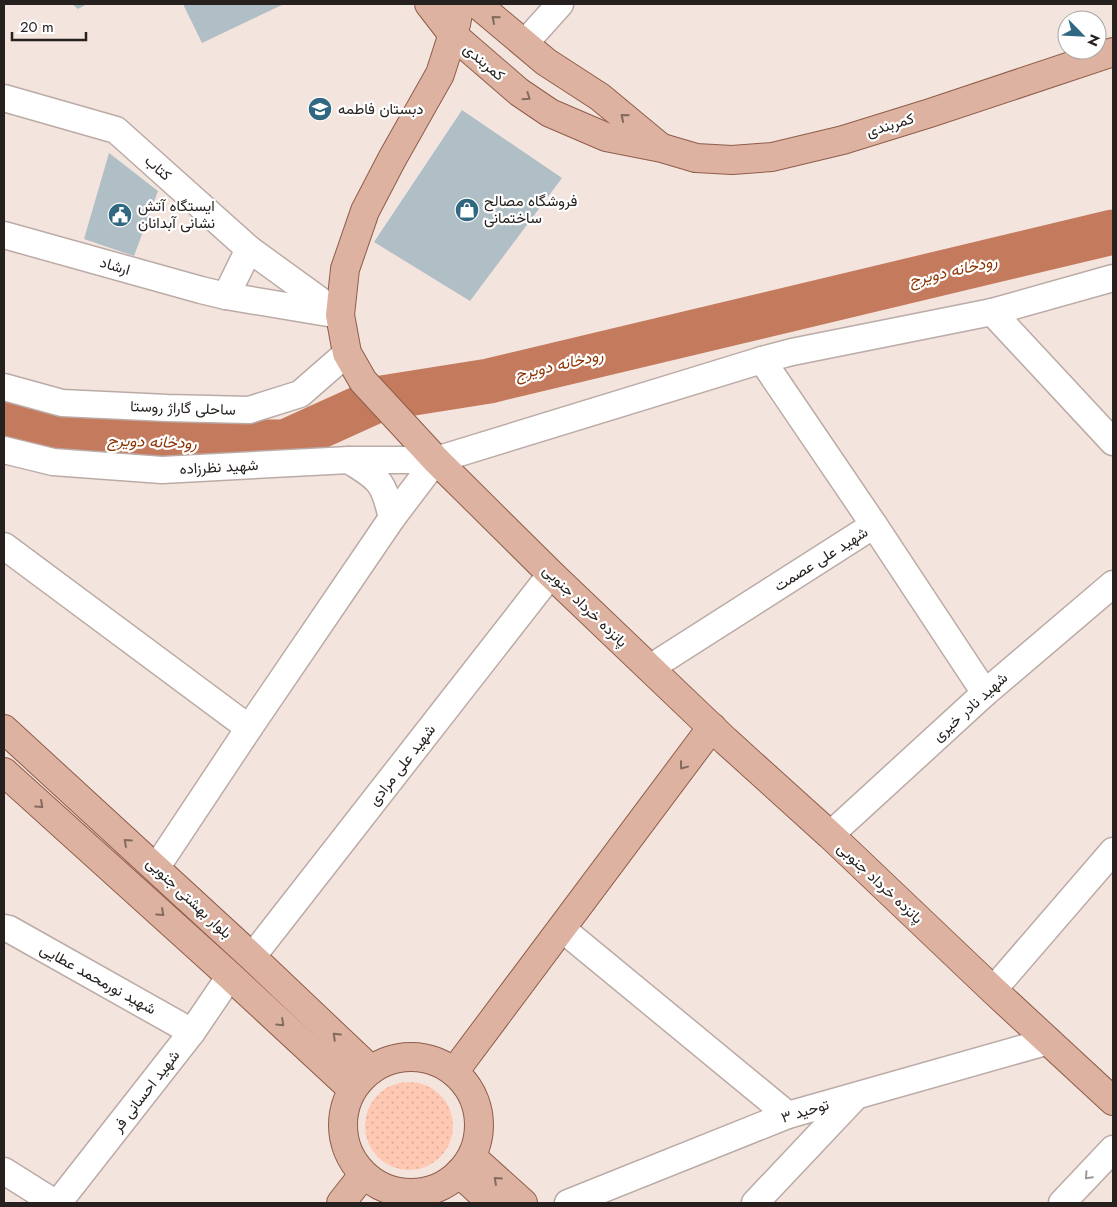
<svg xmlns="http://www.w3.org/2000/svg" width="1117" height="1207" font-family="Jost,Vazirmatn,sans-serif">
  <defs>
    <pattern id="grass-dots" width="8" height="8" patternUnits="userSpaceOnUse" patternTransform="scale(1.25)"><rect width="8" height="8" fill="#ffc8b2"/><path d="M2 2h.1M6 6h.1" fill="none" stroke="#daac99" stroke-width="1.8" stroke-linecap="round"/></pattern>
  </defs>
  <rect width="100%" height="100%" fill="#f4e4de"/>
  <circle fill="url(#grass-dots)" cx="409" cy="1126" r="44"/>
  <g fill="none" stroke-linecap="round" stroke-linejoin="round">
    <path stroke="#c47a5d" stroke-width="45" d="M 4,424 L 67,436 L 149,442 L 285,442 L 382,398 L 489,381 L 1113,232"/>
  </g>
  <g fill="#b0bec6">
    <path d="M 72,4 L 87,4 L 78,9 Z"/>
    <path d="M 183,4 L 284,4 L 202,43 Z"/>
    <path d="M 462,110 L 562,178 L 470,301 L 374,242 Z"/>
    <path d="M 109,153 L 158,191 L 134,256 L 84,239 Z"/>
  </g>
  <g fill="none" stroke-linecap="round" stroke-linejoin="round">
    <g stroke="#bbaba6" stroke-width="29">
      <g id="minor">
        <path d="M 524,44 L 560,4"/>
        <path d="M 4,98 L 116,130 L 249,249 L 340,315"/>
        <path d="M 4,235 L 201,290 L 226,296 L 334,314"/>
        <path d="M 226,296 L 249,249"/>
        <path d="M 992,312 L 1113,442"/>
        <path d="M 4,387 L 62,403 L 167,408 L 249,410 L 300,394 L 347,353"/>
        <path d="M 4,450 L 53,462 L 162,470 L 349,460 L 436,460"/>
        <path d="M 349,460 C 359,467 373,474 380,484 C 387,494 389,507 392,518"/>
        <path d="M 874,525 L 985,693"/>
        <path d="M 4,546 L 249,728"/>
        <path d="M 650,668 L 874,525 L 762,360"/>
        <path d="M 830,835 L 985,693 L 1113,584"/>
        <path d="M 156,868 L 249,728 L 392,518 L 436,460 L 762,360 L 792,352 L 992,312 L 1113,278"/>
        <path d="M 4,928 L 9,929 L 192,1032"/>
        <path d="M 572,937 L 788,1115"/>
        <path d="M 252,957 L 551,574"/>
        <path d="M 993,990 L 1113,851"/>
        <path d="M 4,1171 L 55,1203"/>
        <path d="M 58,1203 L 192,1032 L 230,976"/>
        <path d="M 568,1203 L 788,1115 L 1049,1041"/>
        <path d="M 755,1203 L 855,1097"/>
        <path d="M 1062,1203 L 1113,1149"/>
      </g>
    </g>
    <g stroke="#8f5d49" stroke-width="30">
      <g id="major">
        <path d="M 429,4 L 453,35 L 519,92 L 550,113 L 606,137 L 662,148 L 696,158 L 732,160 L 772,157 L 843,140 L 930,113 L 1113,52"/>
        <path d="M 460,4 L 456,24 L 440,74 L 392,159 L 365,211 L 345,269 L 340,315 L 347,353 L 363,381 L 436,460 L 551,574 L 726,741 L 830,835 L 993,990 L 1113,1101"/>
        <path d="M 477,4 L 546,62 L 600,97 L 659,146"/>
        <path d="M 4,729 L 252,957 L 371,1070"/>
        <path d="M 4,772 L 230,976 L 352,1089"/>
        <circle cx="411" cy="1125" r="68"/>
        <path d="M 454,1072 L 712,727"/>
        <path d="M 472,1157 L 523,1203"/>
        <path d="M 459,1173 L 492,1203"/>
        <path d="M 341,1203 L 363,1175"/>
      </g>
    </g>
    <use href="#minor" stroke="#fff" stroke-width="26"/>
    <use href="#major" stroke="#ddb2a0" stroke-width="28"/>
  </g>
  <defs><path id="oneway-chevron" d="M-2-3.5L2.5 0L-2 3.5" fill="none" stroke-width="1.6" stroke-linecap="round" stroke-linejoin="round" transform="scale(1.25)"/></defs>
  <g stroke="#826a5f">
    <use href="#oneway-chevron" transform="translate(495 19) rotate(-139)"/>
    <use href="#oneway-chevron" transform="translate(527 97) rotate(35)"/>
    <use href="#oneway-chevron" transform="translate(624 117) rotate(-140)"/>
    <use href="#oneway-chevron" transform="translate(683 766) rotate(127)"/>
    <use href="#oneway-chevron" transform="translate(40 805) rotate(42)"/>
    <use href="#oneway-chevron" transform="translate(127 842) rotate(-138)"/>
    <use href="#oneway-chevron" transform="translate(161 913) rotate(42)"/>
    <use href="#oneway-chevron" transform="translate(281 1023) rotate(43)"/>
    <use href="#oneway-chevron" transform="translate(336 1036) rotate(-136)"/>
    <use href="#oneway-chevron" transform="translate(497 1180) rotate(-138)"/>
  </g>
  <use stroke="#9d9b9a" href="#oneway-chevron" transform="translate(1088 1176) rotate(133)"/>
  <defs>
    <g id="school-disc" transform="scale(1.25)"><circle r="9.5" fill="#306781" stroke="#fff"/><path d="M0-5L7-2L0 1L-7-2ZM-4 1L0 2.5L4 1V4Q0 6-4 4Z" fill="#fff"/></g>
    <g id="shop-disc" transform="scale(1.25)"><circle r="9.5" fill="#306781" stroke="#fff"/><path d="M-5-2.5h2.3a2.7 3.5 0 0 1 5.4 0H5L5.5 6h-11ZM-1.5-2.5h3a1.5 2.3 0 0 0-3 0Z" fill="#fff"/></g>
    <g id="civic-disc" transform="scale(1.25)"><circle r="9.5" fill="#306781" stroke="#fff"/><path d="M-.6-6.5H3V-4.5H.6V-3L4-1V1h2V6H-6V1h2V-1L-.6-3ZM-1.2 2.5V6h2.4V2.5Z" fill="#fff"/></g>
  </defs>
  <g fill-rule="evenodd">
    <use href="#school-disc" x="320" y="109"/>
    <use href="#shop-disc" x="467" y="210"/>
    <use href="#civic-disc" x="120" y="215"/>
  </g>
  <g text-anchor="middle" stroke-width="4.5" stroke-linejoin="round" paint-order="stroke">
    <g font-size="15" fill="#26211e" stroke="#fff">
      <text transform="translate(484 62) rotate(40)" y="5">کمربندی</text>
      <text transform="translate(890 125) rotate(-17)" y="5">کمربندی</text>
      <text transform="translate(158 168) rotate(42)" y="5">کتاب</text>
      <text transform="translate(115 266) rotate(16)" y="5">ارشاد</text>
      <text transform="translate(183 408) rotate(2)" y="5">ساحلی گاراژ روستا</text>
      <text transform="translate(219 467) rotate(-3)" y="5">شهید نظرزاده</text>
      <text transform="translate(821 559) rotate(-32)" y="5">شهید علی عصمت</text>
      <text transform="translate(585 606) rotate(44)" y="5">پانزده خرداد جنوبی</text>
      <text transform="translate(970 707) rotate(-42)" y="5">شهید نادر خیری</text>
      <text transform="translate(402 765) rotate(-52)" y="5">شهید علی مرادی</text>
      <text transform="translate(880 883) rotate(43)" y="5">پانزده خرداد جنوبی</text>
      <text transform="translate(189 898) rotate(43)" y="5">بلوار بهشتی جنوبی</text>
      <text transform="translate(98 979) rotate(29)" y="5">شهید نورمحمد عطایی</text>
      <text transform="translate(146 1091) rotate(-52)" y="5">شهید احسانی فر</text>
      <text transform="translate(805 1111) rotate(-17)" y="5">توحید ۳</text>
    </g>
    <g font-size="15" fill="#26211e" stroke="#fff" text-anchor="start">
      <text x="338" y="114">دبستان فاطمه</text>
      <text x="484" y="206">فروشگاه مصالح<tspan x="484" dy="17">ساختمانی</tspan></text>
      <text x="138" y="211">ایستگاه آتش<tspan x="138" dy="17">نشانی آبدانان</tspan></text>
    </g>
    <g font-size="16" font-style="italic" fill="#8f3606" stroke="#fff">
      <text transform="translate(953 270) rotate(-13)" y="6">رودخانه دویرج</text>
      <text transform="translate(559 364) rotate(-13)" y="6">رودخانه دویرج</text>
      <text transform="translate(152 441) rotate(2)" y="6">رودخانه دویرج</text>
    </g>
  </g>
  <rect width="1117" height="1207" fill="none" stroke="#26211e" stroke-width="10"/>
  <g transform="translate(1082 35) rotate(114)"><circle r="24" fill="#ffffff" stroke="#a8a6a5"/>
  <path d="M0-4L9 19L0 12L-9 19Z" fill="#306781"/>
  <text y="-8" font-size="14" font-weight="bold" text-anchor="middle" fill="#26211e">N</text>
  </g>
  <path d="M12 32v8h74v-8" fill="none" stroke="#26211e" stroke-width="2.5"/>
  <text x="20" y="32" font-size="15" fill="#26211e" stroke="#ffffff" stroke-width="4" paint-order="stroke">20 m</text>
</svg>
